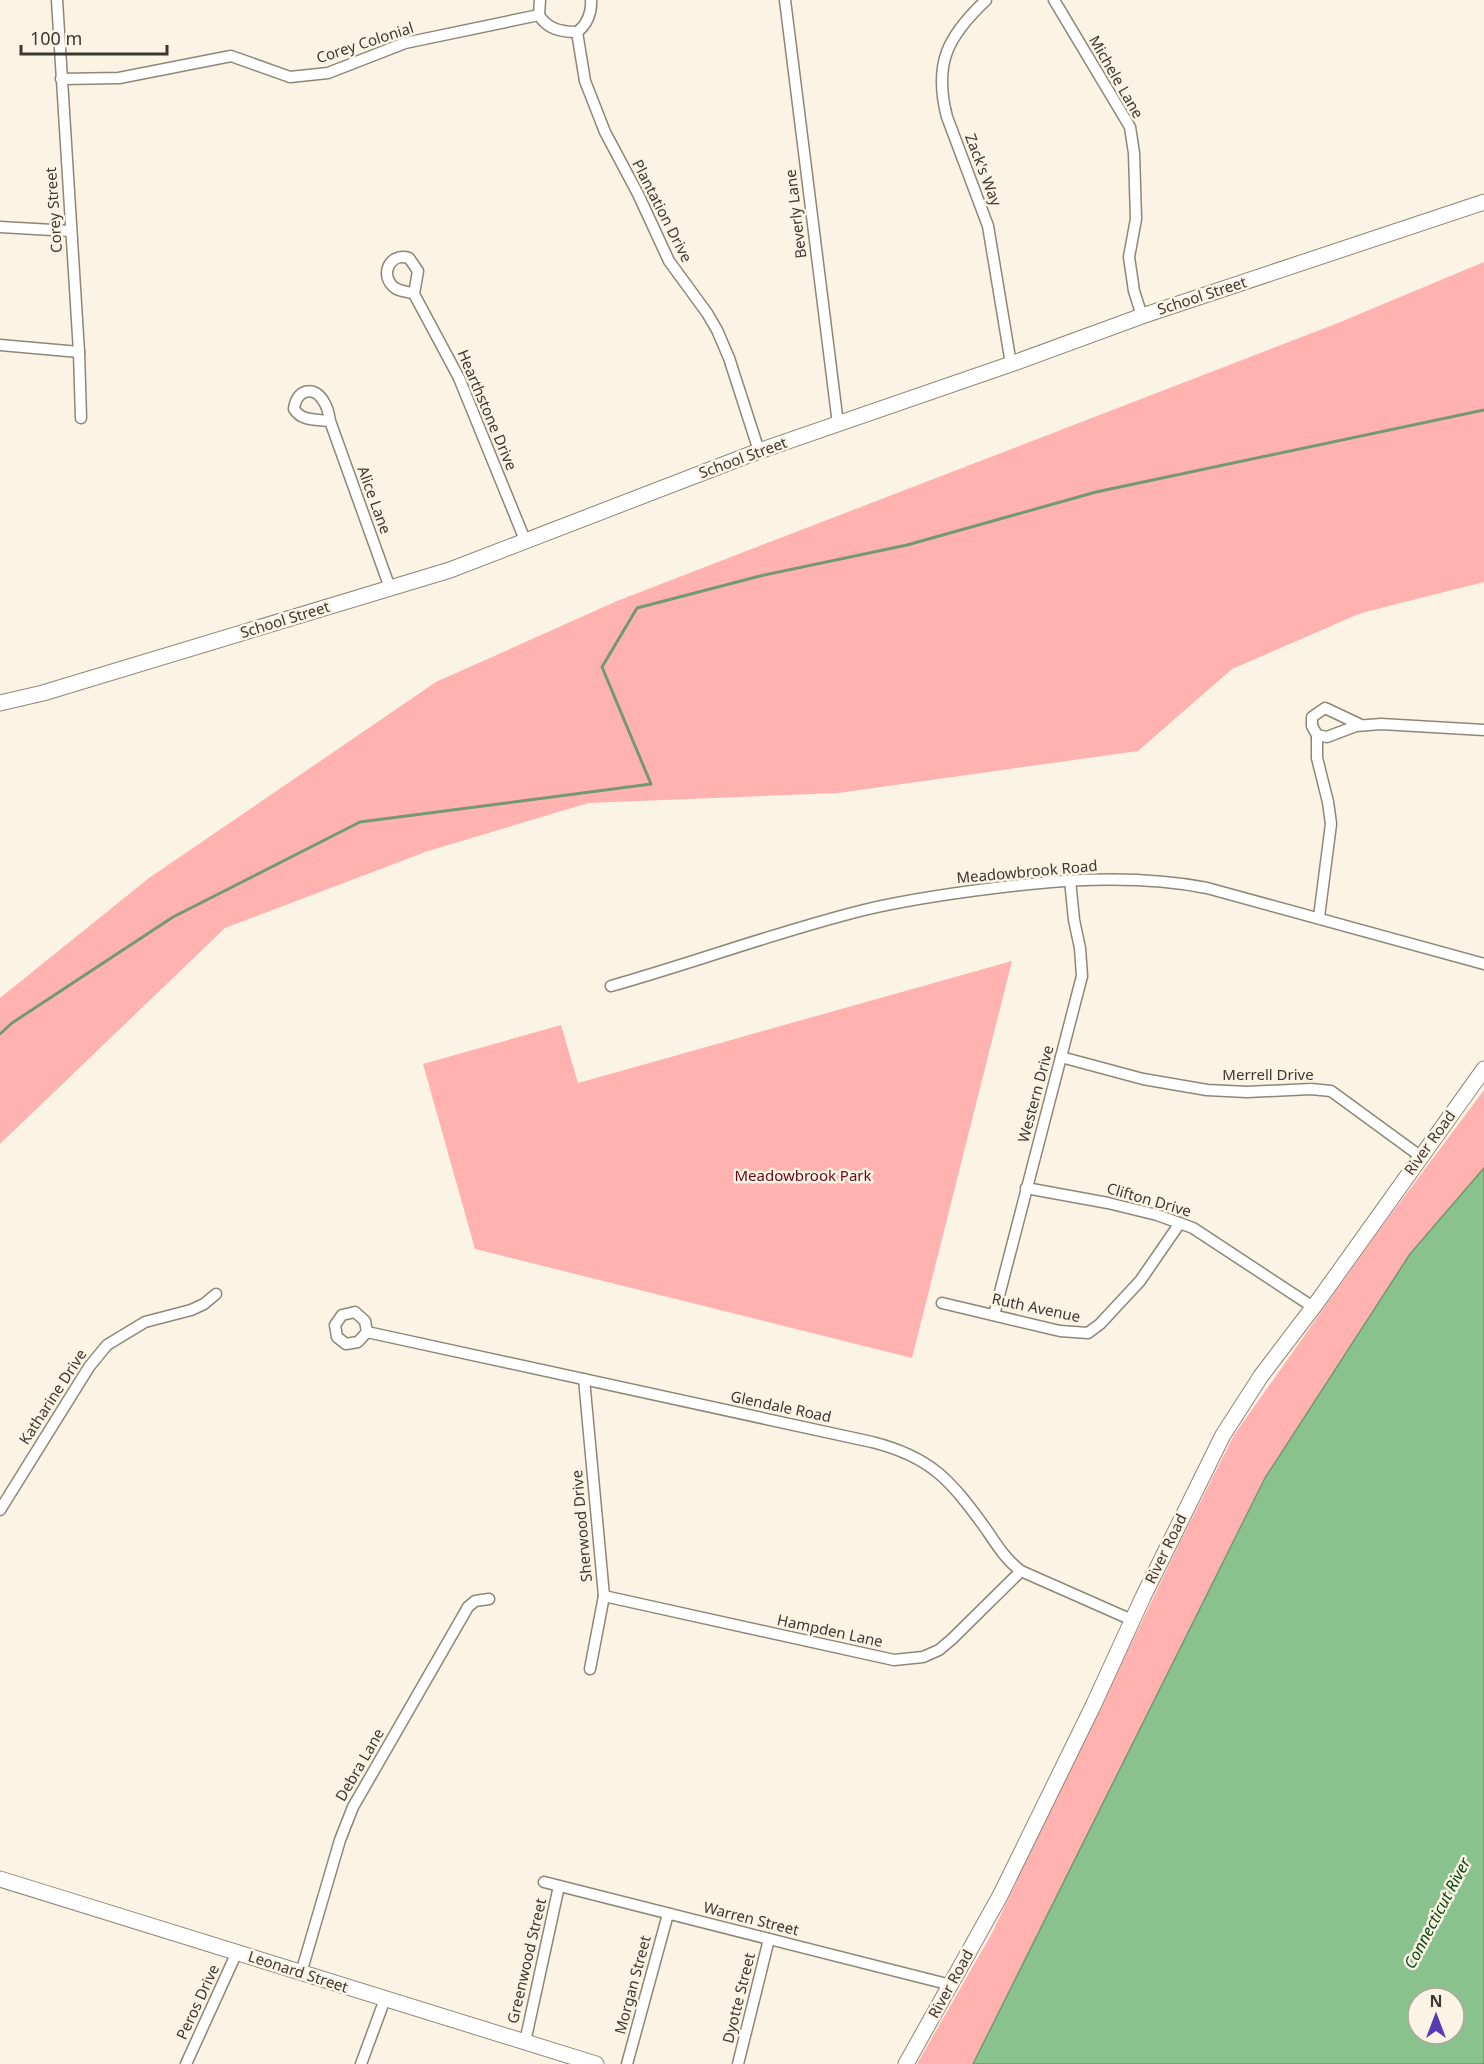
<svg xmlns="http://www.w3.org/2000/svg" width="1484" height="2064" font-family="'Noto Sans',sans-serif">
  <rect width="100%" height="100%" fill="#fbf3e3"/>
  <g fill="#ffb2b0">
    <path d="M 1484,262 L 1484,582 L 1361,613 L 1232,669 L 1138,751 L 838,793 L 588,803 L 428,851 L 225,928 L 0,1144 L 0,998 L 149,878 L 436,682 L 617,601 L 1338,323 Z"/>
    <path d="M 1012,961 L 912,1358 L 475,1249 L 423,1064 L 561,1025 L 578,1083 Z"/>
    <path d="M 1484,1090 L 1484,1168 L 1410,1254 L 1265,1478 L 973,2064 L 917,2064 L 992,1933 L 1181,1540 L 1234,1435 L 1377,1233 Z"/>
  </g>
  <path fill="#89c28d" stroke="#729972" stroke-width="1.5" fill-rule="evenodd" d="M 1484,1168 L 1484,2064 L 973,2064 L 1265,1478 L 1410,1254 ZM 1418,1998 L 1454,1998 L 1454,2034 L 1418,2034 Z"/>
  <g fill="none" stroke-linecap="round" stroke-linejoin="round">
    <path stroke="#729972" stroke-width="3" d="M 0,1034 L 12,1023 L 173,917 L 360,822 L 651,784 L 602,667 L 637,608 L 760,576 L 907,545 L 1096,492 L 1484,410"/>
    <g stroke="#8e8678" stroke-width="13">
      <g id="street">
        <path d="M 57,0 L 79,352 L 81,418"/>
        <path d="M 540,0 L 539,15 C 547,29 561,32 577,32"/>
        <path d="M 785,0 L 838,424"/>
        <path d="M 986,0 C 948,36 933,63 947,117 L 988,226 L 1011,364"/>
        <path d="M 1054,0 L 1130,127 L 1134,153 L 1136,219 L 1129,257 L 1134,291 L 1142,316"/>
        <path d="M 577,32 L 585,81 L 605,132 L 638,194 L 669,261 L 707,313 L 717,330 L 729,358 L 759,451"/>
        <path d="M 577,32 C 587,25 592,12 591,0"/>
        <path d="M 61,79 L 119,78 L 231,56 L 290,77 L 328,73 L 405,43 L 539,15"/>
        <path d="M 0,227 L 70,231"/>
        <path d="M 414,294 C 408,291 401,292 395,288 C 379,276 389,252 409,258 L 418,271 L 414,294 L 459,378 L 525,540"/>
        <path d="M 0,345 L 79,352"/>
        <path d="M 330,421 C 329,414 328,408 324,402 C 314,384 296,390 294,409 C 302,422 317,419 330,421 L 390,588"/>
        <path d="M 1317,735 L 1312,726 L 1312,717 L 1325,708 L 1361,725"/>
        <path d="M 1319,917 L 1331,824 L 1328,802 L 1317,758 L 1317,735 L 1327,737 L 1356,726 L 1381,724 L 1484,730"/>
        <path d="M 611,986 C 696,962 779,931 864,910 C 919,897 974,890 1030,884 C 1088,878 1150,877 1207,888 L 1484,964"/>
        <path d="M 1061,1057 L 1143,1079 L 1207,1090 L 1247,1092 L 1311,1089 L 1331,1091 L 1420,1156"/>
        <path d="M 1026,1188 L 1108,1203 L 1157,1215 L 1193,1228 L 1313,1307"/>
        <path d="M 942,1303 L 1060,1331 L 1088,1333 L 1100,1324 L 1140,1281 L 1180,1223"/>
        <path d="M 994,1315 L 1082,976 L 1080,948 L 1074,920 L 1070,880"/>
        <path d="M 367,1332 L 358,1342 L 346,1344 L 337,1337 L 335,1325 L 342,1315 L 355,1312 L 365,1321 L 367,1332 L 872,1442 C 932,1457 951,1481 986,1529 C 996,1544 1006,1560 1021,1571 L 1132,1620"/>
        <path d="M 584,1379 L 604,1596 L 590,1669"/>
        <path d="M 0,1510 L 89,1367 L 107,1345 L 145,1322 L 191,1310 L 204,1304 L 216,1294"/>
        <path d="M 604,1596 L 894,1660 L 923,1657 L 939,1650 L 952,1639 L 1021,1571"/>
        <path d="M 544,1882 L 951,1985"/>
        <path d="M 301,1973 L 340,1840 L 353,1807 L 468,1607 L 475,1601 L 489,1599"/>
        <path d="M 525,2042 L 559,1886"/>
        <path d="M 186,2064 L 237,1952"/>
        <path d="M 361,2064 L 385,1999"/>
        <path d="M 627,2064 L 668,1914"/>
        <path d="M 738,2064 L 769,1939"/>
      </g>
    </g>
    <g stroke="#8e8678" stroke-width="17">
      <g id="secondary">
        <path d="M 0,703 L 43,693 L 450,570 L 759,451 L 1011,364 L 1142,316 L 1484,202"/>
        <path d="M 0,1879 L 596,2064"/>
        <path d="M 906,2064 L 1000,1896 L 1093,1706 L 1143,1597 L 1223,1435 L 1261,1376 L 1318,1301 L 1484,1069"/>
      </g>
    </g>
    <use href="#street" stroke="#fff" stroke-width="10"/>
    <use href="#secondary" stroke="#fff" stroke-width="15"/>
  </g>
  <g text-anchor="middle" stroke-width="5" stroke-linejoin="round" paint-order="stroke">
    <g font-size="15" fill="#3c3832" stroke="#fbf3e3">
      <text transform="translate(365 43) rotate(-18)" y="5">Corey Colonial</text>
      <text transform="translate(1116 77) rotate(60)" y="5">Michele Lane</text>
      <text transform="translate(983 170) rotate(69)" y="5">Zack's Way</text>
      <text transform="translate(54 210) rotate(-94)" y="5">Corey Street</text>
      <text transform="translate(662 211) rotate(63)" y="5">Plantation Drive</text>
      <text transform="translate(796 214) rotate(-97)" y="5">Beverly Lane</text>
      <text transform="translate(1202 296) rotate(-18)" y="5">School Street</text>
      <text transform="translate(487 410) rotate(67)" y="5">Hearthstone Drive</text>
      <text transform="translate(743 458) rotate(-20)" y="5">School Street</text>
      <text transform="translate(374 500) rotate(70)" y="5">Alice Lane</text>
      <text transform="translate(285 620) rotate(-17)" y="5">School Street</text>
      <text transform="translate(1027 872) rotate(-5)" y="5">Meadowbrook Road</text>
      <text x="1268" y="1080">Merrell Drive</text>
      <text transform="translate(1036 1094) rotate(-75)" y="5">Western Drive</text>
      <text transform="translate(1430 1143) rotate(-54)" y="5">River Road</text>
      <text transform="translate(1149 1200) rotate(16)" y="5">Clifton Drive</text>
      <text transform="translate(1036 1308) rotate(12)" y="5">Ruth Avenue</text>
      <text transform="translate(53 1397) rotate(-57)" y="5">Katharine Drive</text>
      <text transform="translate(781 1407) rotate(12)" y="5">Glendale Road</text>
      <text transform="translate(582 1526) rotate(-95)" y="5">Sherwood Drive</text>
      <text transform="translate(1166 1549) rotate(-64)" y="5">River Road</text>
      <text transform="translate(830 1631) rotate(12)" y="5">Hampden Lane</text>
      <text transform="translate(360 1765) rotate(-60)" y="5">Debra Lane</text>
      <text transform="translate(751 1919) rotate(14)" y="5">Warren Street</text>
      <text transform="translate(527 1961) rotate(-77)" y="5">Greenwood Street</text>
      <text transform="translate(298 1972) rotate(18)" y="5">Leonard Street</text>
      <text transform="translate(951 1984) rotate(-61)" y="5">River Road</text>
      <text transform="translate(633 1985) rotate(-75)" y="5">Morgan Street</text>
      <text transform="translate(739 1998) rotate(-76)" y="5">Dyotte Street</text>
      <text transform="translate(198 2002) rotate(-65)" y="5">Peros Drive</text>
    </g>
    <g font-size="15" fill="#670917" stroke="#fbf3e3">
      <text x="803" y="1181">Meadowbrook Park</text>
    </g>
    <g font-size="16" font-style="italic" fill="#084817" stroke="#fbf3e3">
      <text transform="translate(1437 1913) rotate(-62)" y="6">Connecticut River</text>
    </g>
  </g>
  <g transform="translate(1436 2016)"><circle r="28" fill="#fbf3e3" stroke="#afa89c" stroke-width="1.5"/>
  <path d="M0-4.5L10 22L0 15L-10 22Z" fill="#573bb3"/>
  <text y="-9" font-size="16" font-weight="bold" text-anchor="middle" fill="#3c3832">N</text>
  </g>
  <path d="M21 45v9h146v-9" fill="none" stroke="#3c3832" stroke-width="3"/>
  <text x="30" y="45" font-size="18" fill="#3c3832" stroke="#fbf3e3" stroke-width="4.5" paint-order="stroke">100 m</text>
</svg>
